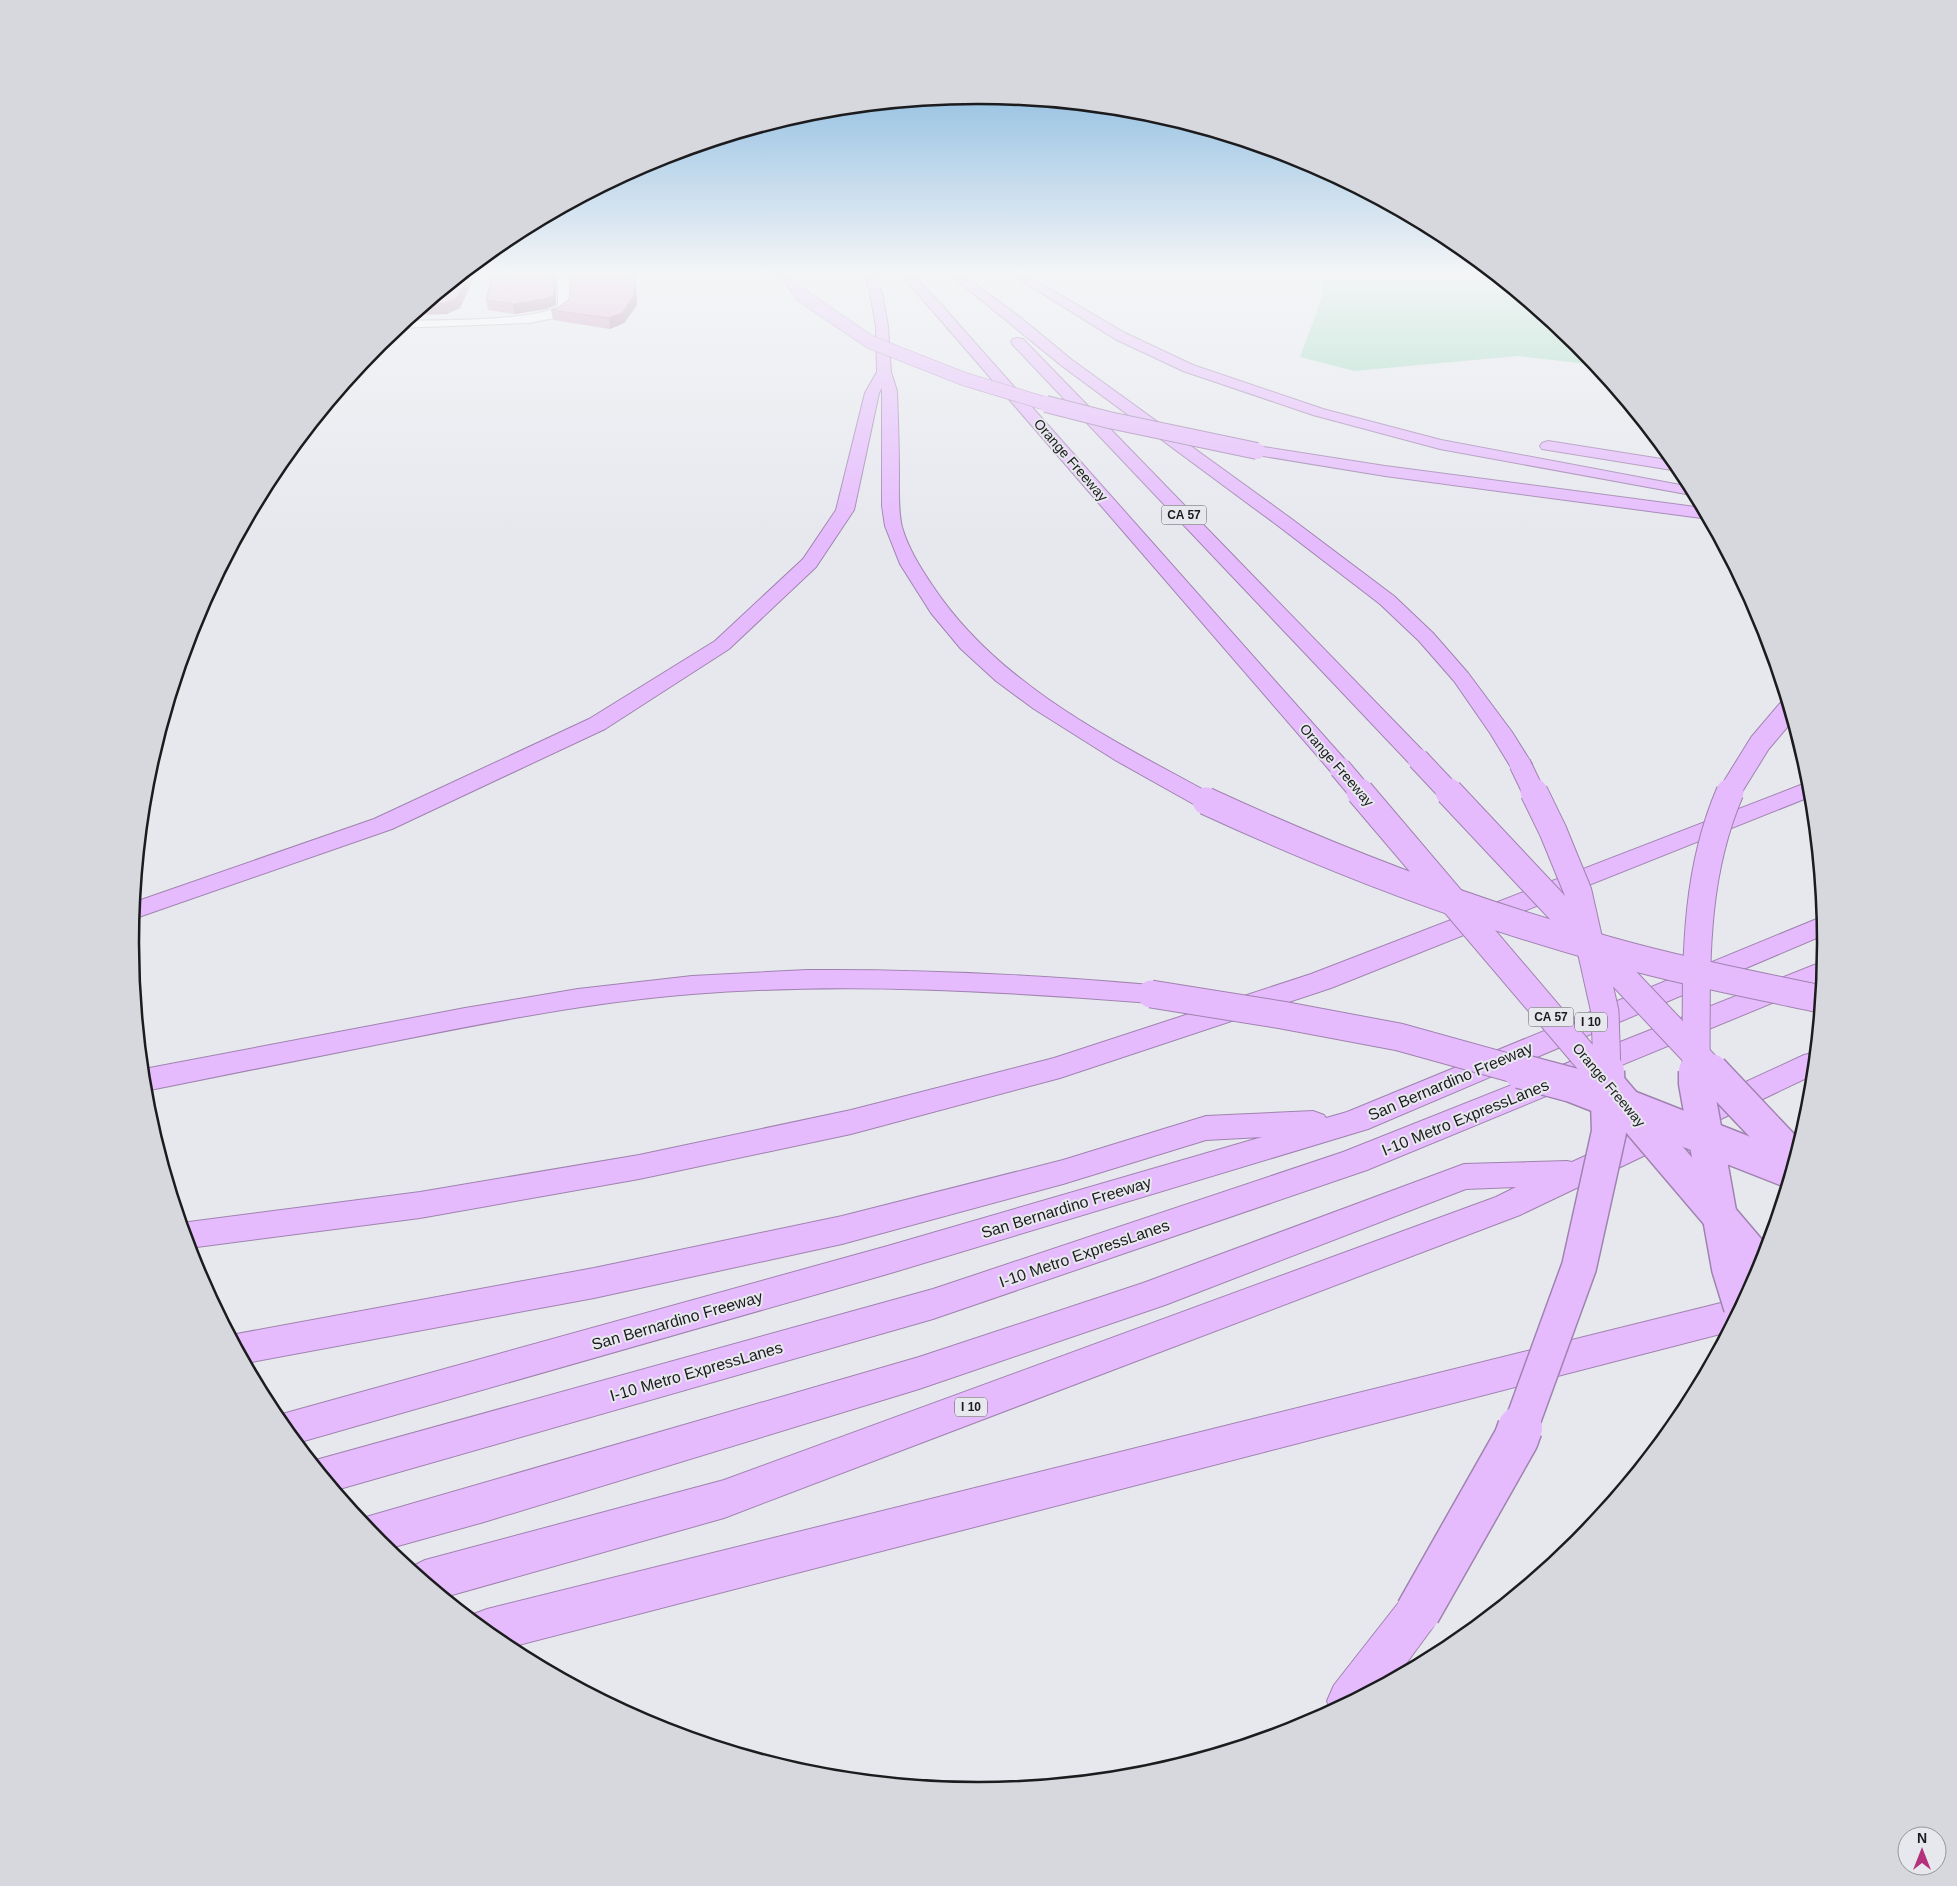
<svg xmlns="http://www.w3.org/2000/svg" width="1957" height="1886" font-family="Helvetica,sans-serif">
  <rect width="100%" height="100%" fill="#e7e8ee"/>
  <path fill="#a1dbc0" d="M 1319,272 L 1491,272 L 1578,344 L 1596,365 L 1518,356 L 1354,371 L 1300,357 L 1323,295 Z"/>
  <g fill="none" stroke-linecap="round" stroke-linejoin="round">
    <g stroke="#a9aaaf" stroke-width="2">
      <path id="street" d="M 558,272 L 570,272 L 570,307 L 559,317 L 529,323 L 398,328 L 406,321 C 436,320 538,321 558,306 Z"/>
    </g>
    <g stroke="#9f83af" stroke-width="2">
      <g id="highway">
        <path d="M 779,272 L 789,272 L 804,293 L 802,296 L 794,296 Z"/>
        <path d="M 863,272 L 873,272 L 882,293 L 888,326 L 891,372 L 897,391 C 898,419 899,447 899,475 C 899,492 898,510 902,527 C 908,548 920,567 932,585 C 998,685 1112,740 1215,796 L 1218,801 L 1215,806 L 1206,808 L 1197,806 L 1115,760 L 1034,709 L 996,681 L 961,649 L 931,613 L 900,564 L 885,526 L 882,506 L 882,388 L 879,393 L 854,510 L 816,567 L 729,649 L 605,729 L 392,829 L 133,919 L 135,902 L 374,819 L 589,719 L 715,641 L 803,559 L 836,510 L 865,393 L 877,372 L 876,326 L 870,293 Z"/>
        <path d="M 899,272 L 910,272 L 937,300 L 1348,763 L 1352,768 L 1348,773 L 1340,775 L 1332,773 Z"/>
        <path d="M 947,272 L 959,272 L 1021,318 L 1072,360 L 1293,520 L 1394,596 L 1433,633 L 1468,673 L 1512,732 L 1532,764 L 1528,769 L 1520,771 L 1512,769 L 1490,733 L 1454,681 L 1419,641 L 1380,604 L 1281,528 L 1062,366 Z"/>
        <path d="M 1008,272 L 1021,272 L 1125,333 L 1193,365 L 1323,409 L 1441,440 L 1691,487 L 1697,496 L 1440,449 L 1313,415 L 1183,371 L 1115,339 Z"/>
        <path d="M 1018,338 L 1023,339 L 1426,754 L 1430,759 L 1426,764 L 1418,766 L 1410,764 L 1013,345 L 1011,342 L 1013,339 Z"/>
        <path d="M 1548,441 L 1674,461 L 1682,470 L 1678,471 L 1542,449 L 1540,446 L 1542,443 Z"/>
        <path d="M 1257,446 L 1385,466 L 1703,508 L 1709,519 L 1385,476 L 1251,454 L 1249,451 L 1251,448 Z"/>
        <path d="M 1811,781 L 1812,796 L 1331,988 L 1060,1078 L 851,1134 L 639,1179 L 420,1218 L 189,1248 L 181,1223 L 420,1192 L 639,1155 L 851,1110 L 1054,1058 L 1311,974 Z"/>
        <path d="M 1824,916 L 1826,934 L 1368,1129 L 891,1273 L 297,1443 L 275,1416 L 891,1245 L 1262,1137 L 1206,1140 L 1063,1184 L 842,1244 L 594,1298 L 246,1363 L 231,1335 L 594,1268 L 842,1216 L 1063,1160 L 1206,1116 L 1313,1111 L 1324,1115 L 1326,1118 L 1347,1112 Z"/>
        <path d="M 1825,962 L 1823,982 L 1367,1170 L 933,1319 L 336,1490 L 312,1461 L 933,1289 L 1343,1152 L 1814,965 Z"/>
        <path d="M 807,970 C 922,969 1036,975 1151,985 L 1161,987 L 1165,994 L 1161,1001 L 1151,1003 C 998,991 846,982 692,994 C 591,1002 490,1022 390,1042 C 309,1058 227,1074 145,1091 L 144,1069 L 465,1008 L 578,989 L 692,976 Z"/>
        <path d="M 1816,1052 L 1813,1075 L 1520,1215 L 724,1518 L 445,1597 L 409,1568 L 425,1560 L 724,1480 L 1496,1197 L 1516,1187 L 1466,1189 L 1165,1305 L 919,1389 L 484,1522 L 387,1549 L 379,1542 L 359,1519 L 919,1357 L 1143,1283 L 1464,1164 L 1567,1161 L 1572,1162 L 1804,1055 Z"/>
        <path d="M 1737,1299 L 1744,1301 L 1728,1332 L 507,1648 L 470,1618 L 471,1615 L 487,1609 Z"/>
        <path d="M 1418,1590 L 1433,1597 L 1440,1612 L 1433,1627 L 1397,1676 L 1331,1711 L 1327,1701 L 1334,1685 L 1403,1597 Z"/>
      </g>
    </g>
    <use href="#street" fill="#fff" fill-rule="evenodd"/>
    <use href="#highway" fill="#e6bbfd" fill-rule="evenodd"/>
    <g stroke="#9f83af" stroke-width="14" stroke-linecap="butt">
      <path id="highway-bridge-far5" d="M 798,293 L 870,342 L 964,379 L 1050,405"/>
    </g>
    <g stroke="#9f83af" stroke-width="18" stroke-linecap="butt">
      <path id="highway-bridge-far4" d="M 1046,404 L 1109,420 L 1257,451"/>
    </g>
    <g stroke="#9f83af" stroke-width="23" stroke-linecap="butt">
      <g id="highway-bridge-far3">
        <path d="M 1418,759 L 1450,793"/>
        <path d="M 1520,764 L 1534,793"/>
        <path d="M 1340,768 L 1361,793"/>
        <path d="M 1729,793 L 1760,743 L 1789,709"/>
      </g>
    </g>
    <g stroke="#9f83af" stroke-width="29" stroke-linecap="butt">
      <g id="highway-bridge-far2">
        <path d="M 1360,792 L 1598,1072"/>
        <path d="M 1449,792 L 1712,1072"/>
        <path d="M 1534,792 L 1553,831 L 1578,892 L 1605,1012 L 1607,1072"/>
        <path d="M 1206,801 C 1336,861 1469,912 1607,950 C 1677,970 1749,984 1821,999"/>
        <path d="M 1151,994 L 1282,1015 L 1399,1037 L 1525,1072"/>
        <path d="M 1696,1072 C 1697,976 1691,882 1730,792"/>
      </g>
    </g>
    <g stroke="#9f83af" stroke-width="37" stroke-linecap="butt">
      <g id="highway-bridge-far1">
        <path d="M 1520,1071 L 1572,1085 L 1791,1171"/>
        <path d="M 1596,1071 L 1762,1266"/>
        <path d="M 1696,1071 L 1696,1083 L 1729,1268 L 1741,1307"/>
        <path d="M 1711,1071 L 1795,1160"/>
        <path d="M 1520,1429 L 1579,1267 L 1609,1132 L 1607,1071"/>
      </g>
    </g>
    <g stroke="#9f83af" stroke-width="47" stroke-linecap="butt">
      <path id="highway-bridge" d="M 1418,1612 L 1516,1439 L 1520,1428"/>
    </g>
    <use href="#highway-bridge-far5" stroke="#e6bbfd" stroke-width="13"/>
    <use href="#highway-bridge-far4" stroke="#e6bbfd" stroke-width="16"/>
    <use href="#highway-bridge-far3" stroke="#e6bbfd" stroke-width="21"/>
    <use href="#highway-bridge-far2" stroke="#e6bbfd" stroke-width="27"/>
    <use href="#highway-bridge-far1" stroke="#e6bbfd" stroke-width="34"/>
    <use href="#highway-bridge" stroke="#e6bbfd" stroke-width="44"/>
  </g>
  <g fill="#c68fb7">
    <path d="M 555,272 L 556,281 L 556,305 L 546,309 L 515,314 L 488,310 L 486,300 Z"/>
    <path d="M 635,277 L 637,305 L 624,323 L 610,329 L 553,320 L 551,310 L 558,308 L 570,298 Z"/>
  </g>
  <g fill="#a17495">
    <path d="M 470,272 L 477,272 L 460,308 L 447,314 L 413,315 Z"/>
    <path d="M 555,272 L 556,281 L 556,305 L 546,309 L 515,314 L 513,304 Z"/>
    <path d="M 634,272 L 635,277 L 637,305 L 624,323 L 610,329 L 609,318 Z"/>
  </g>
  <g fill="#e6a6d5" stroke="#a17495">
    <path d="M 466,272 L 470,272 L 457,298 L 445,303 L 427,304 Z"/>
    <path d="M 535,272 L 554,272 L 554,295 L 544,299 L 513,304 L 486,300 L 493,273 Z"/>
    <path d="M 570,272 L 634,272 L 635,294 L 622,313 L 609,318 L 551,310 L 558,308 L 570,298 Z"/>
  </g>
  <linearGradient id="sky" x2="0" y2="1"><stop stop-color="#69a9d8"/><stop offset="0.51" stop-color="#f4f5f7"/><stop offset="1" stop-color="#f4f5f7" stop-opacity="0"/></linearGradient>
  <rect width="1957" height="536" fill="url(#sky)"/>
  <g text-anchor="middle" stroke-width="4" stroke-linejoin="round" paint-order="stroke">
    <g fill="#e7e8ee" stroke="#59595c" stroke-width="1">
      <rect x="1161.5" y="505.5" width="45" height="19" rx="4"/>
      <rect x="1528.5" y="1007.5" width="45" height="19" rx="4"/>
      <rect x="1575" y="1012.5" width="32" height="19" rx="4"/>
      <rect x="955" y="1397.5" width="32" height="19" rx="4"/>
    </g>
    <g font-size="12" font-weight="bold" fill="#1c1c1e">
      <text x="1184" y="519">CA 57</text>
      <text x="1551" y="1021">CA 57</text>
      <text x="1591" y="1026">I 10</text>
      <text x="971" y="1411">I 10</text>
    </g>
    <g font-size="14" fill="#1c1c1e" stroke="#e7e8ee">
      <text transform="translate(1071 460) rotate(49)" y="5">Orange Freeway</text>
      <text transform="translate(1337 765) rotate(49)" y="5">Orange Freeway</text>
      <text transform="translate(1609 1085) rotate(50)" y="5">Orange Freeway</text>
    </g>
    <g font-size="16" fill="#1c1c1e" stroke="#e7e8ee">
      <text transform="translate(1450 1081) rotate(-23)" y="6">San Bernardino Freeway</text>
      <text transform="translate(1465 1117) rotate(-22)" y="6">I-10 Metro ExpressLanes</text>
      <text transform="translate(1066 1207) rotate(-17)" y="6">San Bernardino Freeway</text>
      <text transform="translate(1084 1253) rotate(-19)" y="6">I-10 Metro ExpressLanes</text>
      <text transform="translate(677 1320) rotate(-16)" y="6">San Bernardino Freeway</text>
      <text transform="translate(696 1371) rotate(-16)" y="6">I-10 Metro ExpressLanes</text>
    </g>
  </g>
  <path d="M0 0H1957V1886H0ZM139 943a839 839 0 1 1 1678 0a839 839 0 1 1-1678 0Z" fill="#d7d8dd" fill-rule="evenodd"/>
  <path fill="none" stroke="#1c1c1e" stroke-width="2.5" d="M139 943a839 839 0 1 1 1678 0a839 839 0 1 1-1678 0Z"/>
  <g transform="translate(1922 1851)"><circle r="24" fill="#e7e8ee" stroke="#96969b"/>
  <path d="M0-4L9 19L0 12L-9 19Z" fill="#b4327c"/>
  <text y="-8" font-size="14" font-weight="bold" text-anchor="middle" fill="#1c1c1e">N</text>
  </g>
</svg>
